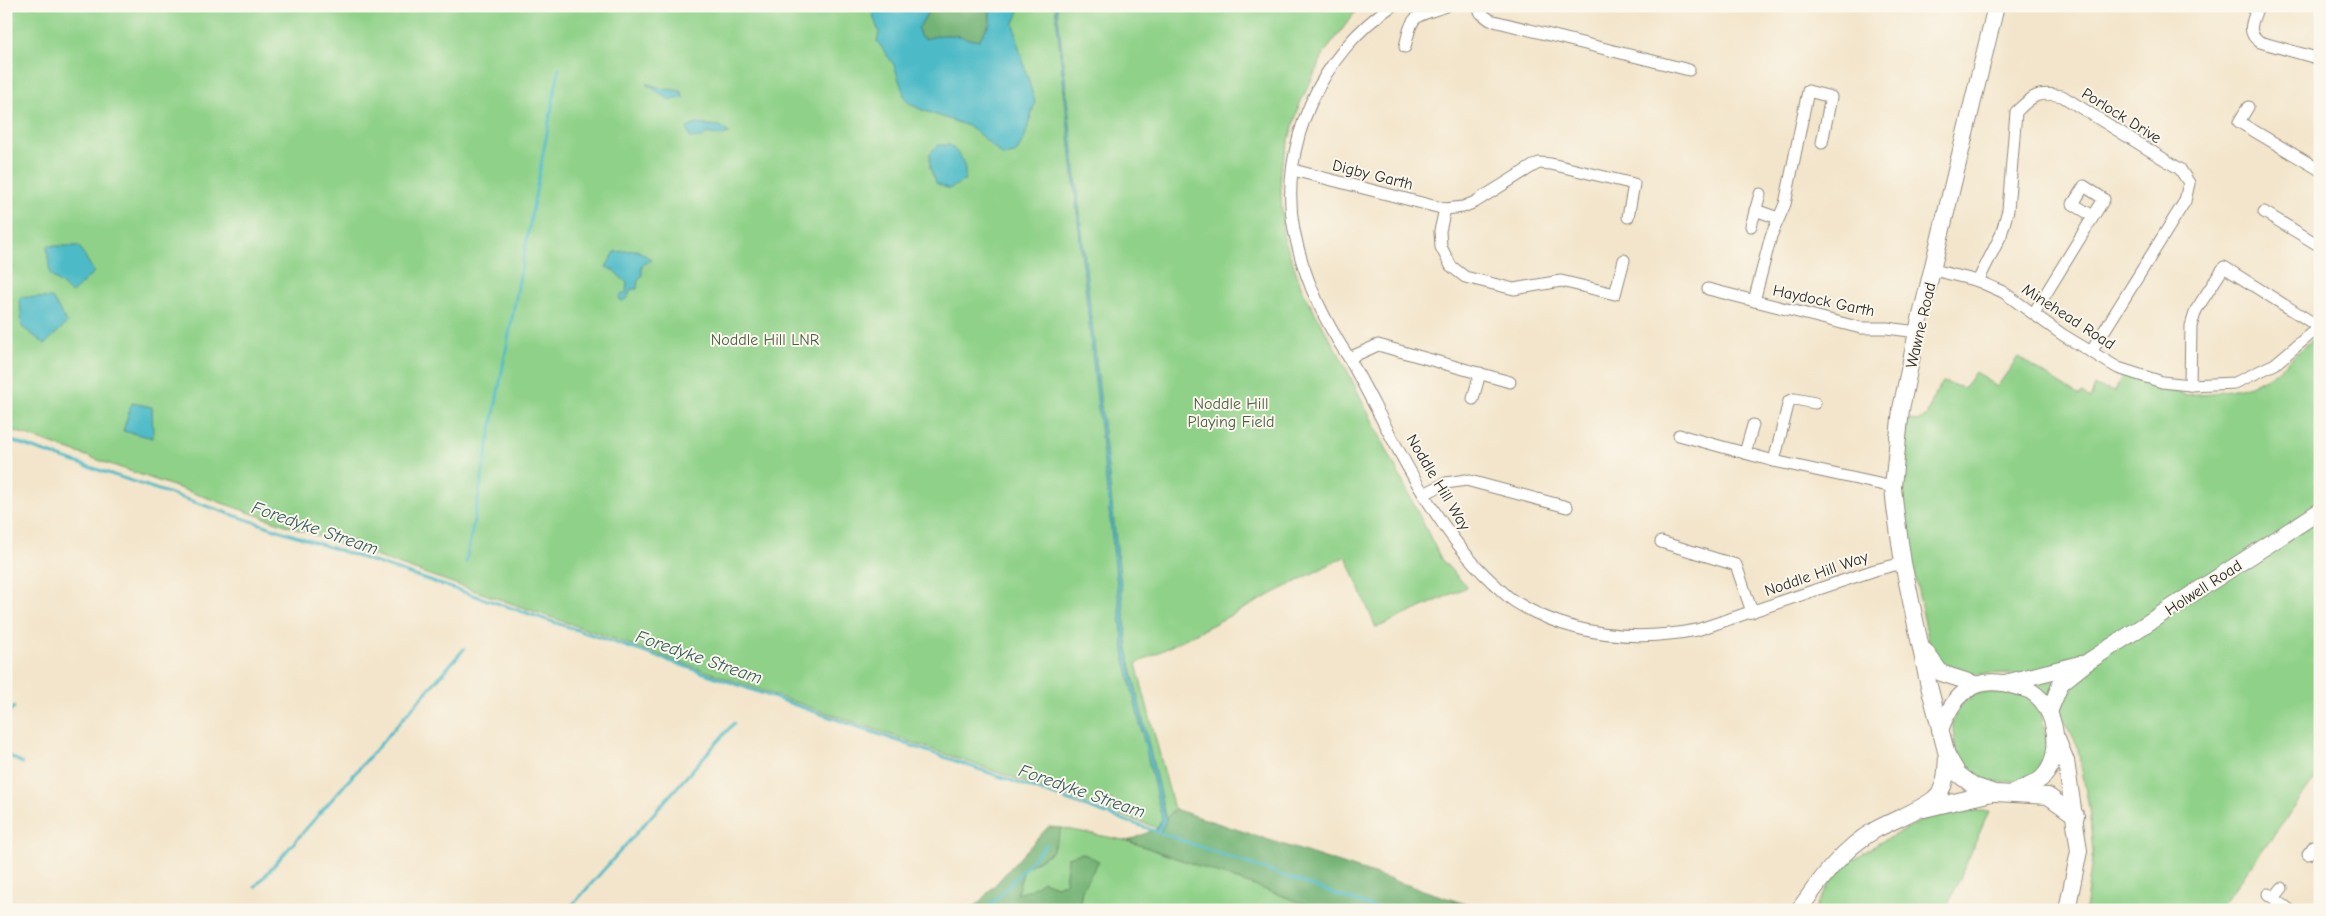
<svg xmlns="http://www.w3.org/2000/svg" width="2326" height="916" font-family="'Comic Neue',sans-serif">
  <rect width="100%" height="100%" fill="#fbf7ec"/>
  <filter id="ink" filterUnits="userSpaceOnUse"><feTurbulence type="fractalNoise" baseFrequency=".02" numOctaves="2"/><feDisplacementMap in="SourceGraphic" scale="10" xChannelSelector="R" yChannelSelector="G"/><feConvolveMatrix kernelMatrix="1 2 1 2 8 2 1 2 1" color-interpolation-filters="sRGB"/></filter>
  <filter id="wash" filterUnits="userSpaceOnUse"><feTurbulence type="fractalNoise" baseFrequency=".0096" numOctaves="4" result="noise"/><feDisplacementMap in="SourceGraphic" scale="20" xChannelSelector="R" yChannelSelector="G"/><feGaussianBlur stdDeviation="1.12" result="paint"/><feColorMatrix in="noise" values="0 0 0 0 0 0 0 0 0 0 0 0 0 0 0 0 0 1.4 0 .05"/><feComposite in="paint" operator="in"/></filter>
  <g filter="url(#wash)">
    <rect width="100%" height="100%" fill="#f3e5cb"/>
    <g fill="#8fd188" stroke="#5d7e5a">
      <path d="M 6,6 L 1360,6 L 1325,52 L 1300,103 L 1280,170 L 1283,235 L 1303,292 L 1341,358 L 1441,559 L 1467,587 L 1376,628 L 1346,556 L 1136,664 L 1174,809 L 1158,828 L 6,428 Z"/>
      <path d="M 2320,333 L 2320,772 L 2218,910 L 2085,910 L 2093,852 L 2089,808 L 2077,744 L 2058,711 L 2011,673 L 1954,675 L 1932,656 L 1909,549 L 1899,494 L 1907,419 L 1916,421 L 1926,417 L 1935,394 L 1943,382 L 1964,388 L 1975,372 L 1997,387 L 2018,357 L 2079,396 L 2082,393 L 2090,399 L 2095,386 L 2115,392 L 2122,375 L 2186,395 L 2213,393 L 2250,386 L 2275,373 Z"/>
      <path d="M 1982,692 L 2024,695 C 2029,699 2036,705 2040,711 C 2043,715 2043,721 2044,726 C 2047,742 2051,764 2034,775 C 2024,781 2013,781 2001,782 C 1962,783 1956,762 1953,728 C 1951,711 1967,697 1982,692 Z"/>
      <path d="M 1969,811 L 1989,811 L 1946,910 L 1814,910 L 1832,879 L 1845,865 L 1879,843 L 1929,817 Z"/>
      <path d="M 1062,828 L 1128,841 L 1322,910 L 1079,910 L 1082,889 L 1087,879 L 1068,857 L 1066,883 L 1056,886 L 1043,881 L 1030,890 L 1016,894 L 1024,869 L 1052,852 Z"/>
    </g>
    <g fill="#73b374" stroke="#4f6f50">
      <path d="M 931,6 L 990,6 L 990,23 L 979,40 C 970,41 966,37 958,36 C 945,34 939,35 926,39 L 920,36 L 918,29 Z"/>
      <path d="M 1174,809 L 1484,910 L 1322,910 L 1128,841 L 1158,828 Z"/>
      <path d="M 1048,827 L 1062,828 L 1052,852 L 1024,869 L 1017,894 L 1030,890 L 1043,881 L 1056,886 L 1065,883 L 1068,857 L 1082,853 L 1099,861 L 1082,889 L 1079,910 L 972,910 Z"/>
    </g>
    <g fill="#4ebbc7" stroke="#3c7379">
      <path d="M 870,6 L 931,6 L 918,29 L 920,36 L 926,39 C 939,35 944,34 959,36 C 966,37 970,41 979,40 L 990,23 L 990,6 L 1021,6 L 1014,23 L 1019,48 L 1035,102 L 1024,140 L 1015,154 L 1003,156 L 971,127 L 922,110 L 910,104 L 905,98 L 894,65 L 877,41 L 879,33 Z"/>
      <path d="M 1055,6 L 1057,6 L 1129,659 L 1166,820 L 1160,833 L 1156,831 L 1162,819 L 1125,659 Z"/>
      <path d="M 646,84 C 653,84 659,89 666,89 C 672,90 675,89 682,92 L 683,98 L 670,100 Z"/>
      <path d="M 696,124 L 720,126 L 729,133 L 720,136 L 707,133 L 702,138 L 690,138 L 687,128 Z"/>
      <path d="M 938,145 L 950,145 C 962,157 966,162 965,180 L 949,189 L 936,183 L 930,168 L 930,153 Z"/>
      <path d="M 47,246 L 79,246 L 94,272 L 72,293 L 50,275 Z"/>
      <path d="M 637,250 L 652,260 L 642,265 L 642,276 L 638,280 L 637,289 L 631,289 L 628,297 L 623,301 L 619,299 L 621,294 L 626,293 L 627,283 L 613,270 L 606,267 L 615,252 Z"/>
      <path d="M 20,297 L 52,298 L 67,323 L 45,344 L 22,327 Z"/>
      <path d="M 132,403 L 152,407 L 153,438 L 123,431 Z"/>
    </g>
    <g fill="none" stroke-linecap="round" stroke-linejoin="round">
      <g stroke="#4ebbc7" stroke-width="3">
        <path d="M 6,439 L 667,660 L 1381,910"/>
        <path d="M 466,562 L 559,69"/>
        <path d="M 6,715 L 14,707"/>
        <path d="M 6,754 L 22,763"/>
        <path d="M 255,887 L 464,649"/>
        <path d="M 568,910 L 734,723"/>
        <path d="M 986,910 L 1047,844"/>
      </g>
    </g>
  </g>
  <g filter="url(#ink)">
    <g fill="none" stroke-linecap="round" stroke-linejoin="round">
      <g stroke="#8f887b" stroke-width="13">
        <g id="street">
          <path d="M 1392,6 C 1321,52 1278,147 1294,230 C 1303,276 1323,319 1349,358 C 1390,431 1430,524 1491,581 C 1499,588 1506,596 1514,601 C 1570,636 1633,642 1697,630 L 1875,570 L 1903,563"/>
          <path d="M 1477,6 L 1481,13 L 1490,20 L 1689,70"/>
          <path d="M 2258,6 C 2253,21 2245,32 2260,42 L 2320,59"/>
          <path d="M 1405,47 C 1413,12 1413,18 1446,6"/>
          <path d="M 2248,107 L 2239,122 L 2320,170"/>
          <path d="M 1293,170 L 1445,209 L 1463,207 L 1475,202 L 1533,166 L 1539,163 L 1551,164 L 1634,184 L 1628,217"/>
          <path d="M 1445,209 L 1440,231 L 1441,247 L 1451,266 L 1465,277 L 1514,289 L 1561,281 L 1615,294 L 1624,260"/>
          <path d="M 1755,210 L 1778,218"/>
          <path d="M 2264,212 L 2320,246"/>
          <path d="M 1751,226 L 1760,194"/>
          <path d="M 1934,270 L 1978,281 L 2003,292 L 2063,335 L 2118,368 L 2162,382 L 2190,385 L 2235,383 L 2275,364 L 2320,326"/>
          <path d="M 1978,281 L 2001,235 L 2008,210 L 2016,112 C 2033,95 2038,91 2062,96 L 2180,169 L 2189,183 L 2185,201 L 2091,352"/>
          <path d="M 1708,289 L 1861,328 L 1887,328 L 1917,332"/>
          <path d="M 1754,301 L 1771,236 L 1785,204 L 1808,91 L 1831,97 L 1822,143"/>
          <path d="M 2034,313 L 2104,199 L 2084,186 L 2073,204 L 2093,216"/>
          <path d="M 1349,358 L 1378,345 L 1510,382"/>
          <path d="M 2190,385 L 2191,326 L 2196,310 L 2224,267 L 2319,327"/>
          <path d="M 1473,399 L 1480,373"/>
          <path d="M 1679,435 L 1774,461 L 1893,487"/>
          <path d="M 1745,453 L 1753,425"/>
          <path d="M 1774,461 L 1789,401 L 1795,399 L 1815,403"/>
          <path d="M 1424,494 L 1446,483 L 1466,480 L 1567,507"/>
          <path d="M 1661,542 L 1736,565 L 1752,612"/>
          <path d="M 2308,854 L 2314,846"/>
          <path d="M 2268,894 L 2290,910"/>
          <path d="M 2274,898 L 2282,888"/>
        </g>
      </g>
      <g stroke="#8f887b" stroke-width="18">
        <g id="secondary">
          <path d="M 1996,6 L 1917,332 L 1901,409 L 1893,487 L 1895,507 L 1903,563 L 1928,682 L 1947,755 L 1958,774 L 1974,786 L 1995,793 L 2048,796 L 2076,816"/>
          <path d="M 1925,651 L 1941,673 L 1975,684"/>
          <path d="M 2005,683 L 2080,664"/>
          <path d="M 2049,712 L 2061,683 L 2086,663 L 2320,511"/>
          <path d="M 1940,730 C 1953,695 1975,673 2014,686 C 2020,688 2028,689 2032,692 C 2057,708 2064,756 2043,777 C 2037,784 2022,788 2013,793"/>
          <path d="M 2057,739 L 2066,761 L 2079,851 L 2067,910"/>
          <path d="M 1924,809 L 1992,793"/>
          <path d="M 1799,910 C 1820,880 1842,849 1875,830 C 1889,822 1925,808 1935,798 C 1947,787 1946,770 1947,755"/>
        </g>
      </g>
      <use href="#street" stroke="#fff" stroke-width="11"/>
      <use href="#secondary" stroke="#fff" stroke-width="16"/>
    </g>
  </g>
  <g text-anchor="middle" stroke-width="4" stroke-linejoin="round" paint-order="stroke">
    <g font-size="16" fill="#2b2b2b" stroke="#fbf7ec">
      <text transform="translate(2122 115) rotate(32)" y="6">Porlock Drive</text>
      <text transform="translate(1373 174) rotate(14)" y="6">Digby Garth</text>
      <text transform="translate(1824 300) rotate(12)" y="6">Haydock Garth</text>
      <text transform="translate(2069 316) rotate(33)" y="6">Minehead Road</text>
      <text transform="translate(1920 325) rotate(-77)" y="6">Wawne Road</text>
      <text transform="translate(1439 482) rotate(59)" y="6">Noddle Hill Way</text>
      <text transform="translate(1816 573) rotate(-19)" y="6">Noddle Hill Way</text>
      <text transform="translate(2203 587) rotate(-33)" y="6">Holwell Road</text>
    </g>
    <g font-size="16" fill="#495d47" stroke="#fbf7ec">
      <text x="765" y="345">Noddle Hill LNR</text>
      <text x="1231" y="409">Noddle Hill<tspan x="1231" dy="18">Playing Field</tspan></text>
    </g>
    <g font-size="18" font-style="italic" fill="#375d62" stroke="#fbf7ec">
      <text transform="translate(315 528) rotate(19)" y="6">Foredyke Stream</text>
      <text transform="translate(699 657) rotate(19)" y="6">Foredyke Stream</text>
      <text transform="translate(1082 791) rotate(19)" y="6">Foredyke Stream</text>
    </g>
  </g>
  <rect width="2326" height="916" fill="none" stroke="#fbf7ec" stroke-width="25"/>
</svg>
